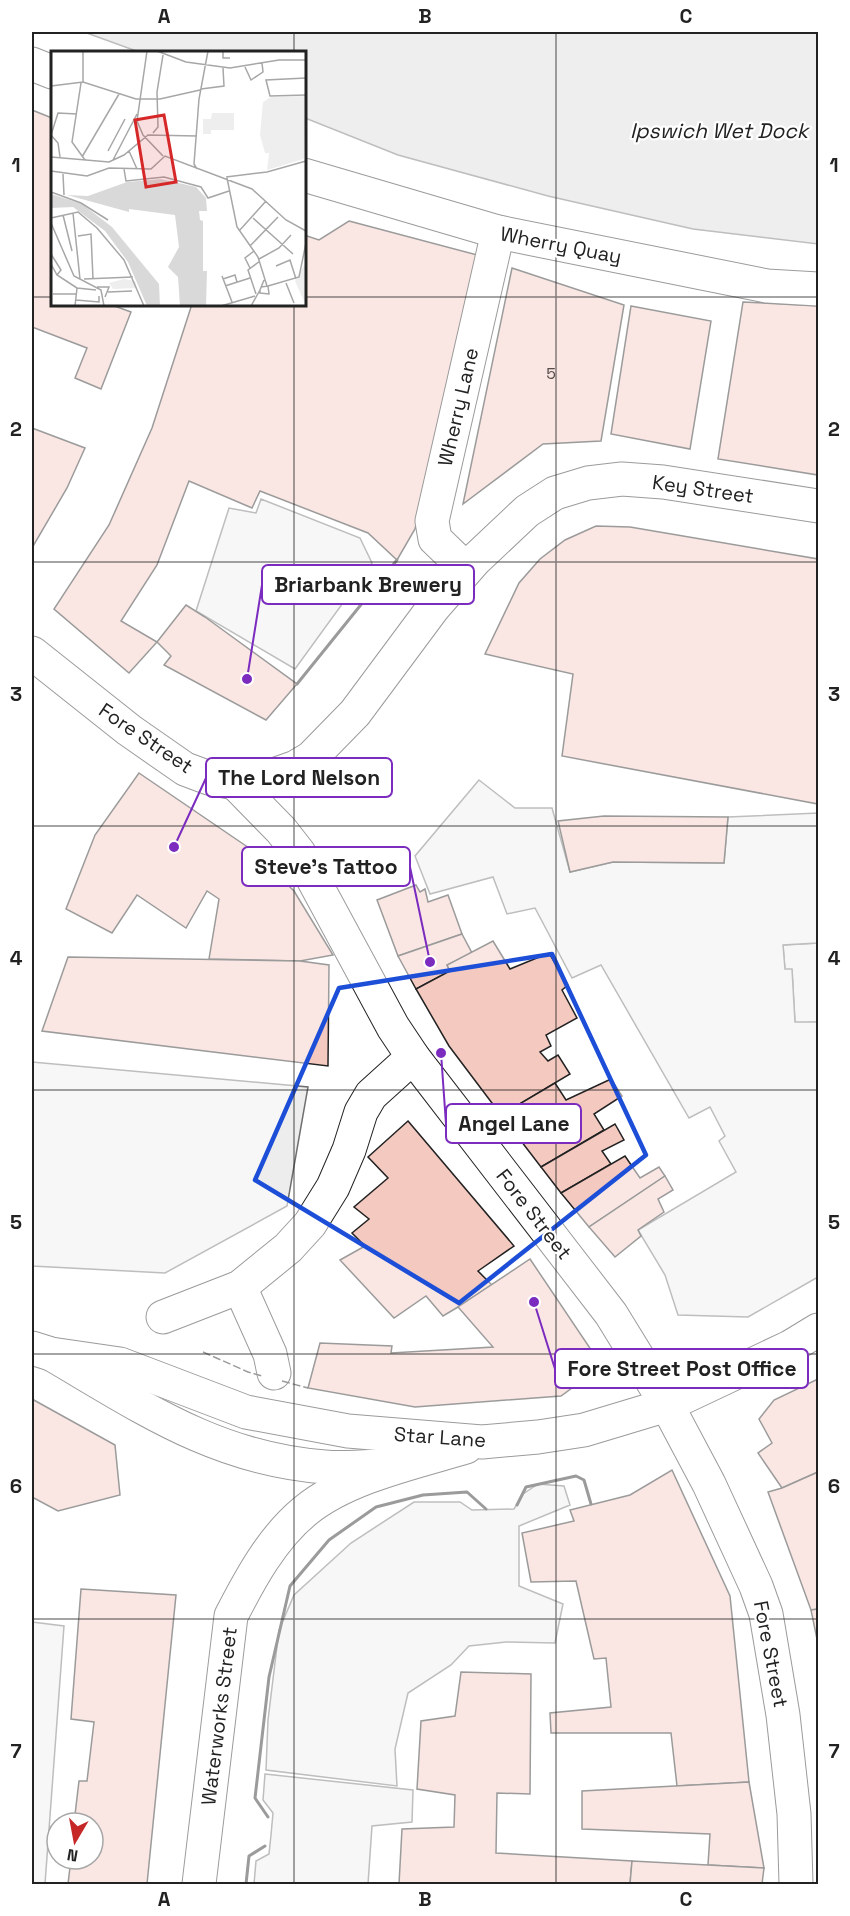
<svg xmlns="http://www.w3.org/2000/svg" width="850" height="1916" font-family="'Space Grotesk',sans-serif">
  <rect width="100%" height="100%" fill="#fff"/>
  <path fill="#eee" stroke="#6f6f6f" stroke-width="1.5" d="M 818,943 L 818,1022 L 795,1023 L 792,970 L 785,970 L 783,945 Z"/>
  <g fill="#ededed" stroke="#6f6f6f" stroke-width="1.5">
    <path d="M 261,499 L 360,538 L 372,563 L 295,669 L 196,611 L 229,508 L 256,513 Z"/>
    <path d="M 479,780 L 515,808 L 552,808 L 570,872 L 613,862 L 724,863 L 728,817 L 818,813 L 818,943 L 783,945 L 785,969 L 792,969 L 795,1022 L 818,1022 L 818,1277 L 748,1317 L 678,1315 L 665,1275 L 638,1230 L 736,1172 L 719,1141 L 725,1136 L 710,1107 L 689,1118 L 601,965 L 572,978 L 535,908 L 507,914 L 493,877 L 430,894 L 415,856 Z"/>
    <path d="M 32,1062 L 308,1087 L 287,1206 L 165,1273 L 32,1266 Z"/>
    <path d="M 538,1484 L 564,1486 L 570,1505 L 519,1526 L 519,1586 L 563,1604 L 555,1643 L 506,1642 L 469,1646 L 451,1665 L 408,1693 L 395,1749 L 397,1786 L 266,1770 L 268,1720 L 279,1630 L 294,1595 L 351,1543 L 414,1502 L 460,1502 L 472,1510 L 514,1509 L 523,1494 Z"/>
    <path d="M 32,1622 L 64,1626 L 45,1884 L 32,1884 Z"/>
    <path d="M 265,1774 L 413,1790 L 412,1822 L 372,1826 L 368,1884 L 254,1884 L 256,1861 L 269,1854 L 271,1835 L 273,1813 L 263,1800 Z"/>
  </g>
  <path fill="#d9d9d9" stroke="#6f6f6f" stroke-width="1.5" d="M 84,32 L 818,32 L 818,244 L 693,229 L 548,196 L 398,155 L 305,118 L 304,52 L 139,52 Z"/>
  <g fill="#f3c9c0" stroke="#222" stroke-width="1.5">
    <path d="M 32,110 L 52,118 L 52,304 L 109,304 L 131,312 L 101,389 L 75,378 L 87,348 L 32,327 Z"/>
    <path d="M 349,221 L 481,256 L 415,529 L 397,560 L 368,533 L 260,491 L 252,508 L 189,481 L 157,565 L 121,621 L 157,642 L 129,673 L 54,609 L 109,525 L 152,428 L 192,304 L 304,304 L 304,235 L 319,240 Z"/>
    <path d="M 512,268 L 624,305 L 601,441 L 543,444 L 463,504 Z"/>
    <path d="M 743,302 L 818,306 L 818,475 L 718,459 Z"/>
    <path d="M 631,306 L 711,321 L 690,449 L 611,434 Z"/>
    <path d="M 32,428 L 85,448 L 67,488 L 32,548 Z"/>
    <path d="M 596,526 L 630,527 L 818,559 L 818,804 L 562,756 L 573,674 L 485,654 L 519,583 L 540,559 L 565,540 Z"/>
    <path d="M 186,605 L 205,617 L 297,684 L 266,720 L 164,665 L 171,656 L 157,642 Z"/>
    <path d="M 139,773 L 252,850 L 294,891 L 333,955 L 300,961 L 209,959 L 219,899 L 207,891 L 186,928 L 137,895 L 112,933 L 66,909 L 95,835 Z"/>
    <path d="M 604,816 L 728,817 L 724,863 L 613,862 L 570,872 L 558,821 Z"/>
    <path d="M 416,885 L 420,892 L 425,889 L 428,902 L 448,895 L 462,934 L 398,956 L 377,900 Z"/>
    <path d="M 462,934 L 472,953 L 447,965 L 450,971 L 416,989 L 398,956 Z"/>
    <path d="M 493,941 L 510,969 L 549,953 L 568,985 L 562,990 L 577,1018 L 546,1035 L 551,1046 L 540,1052 L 548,1061 L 558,1055 L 570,1074 L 501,1115 L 449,1046 L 416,989 L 450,971 L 447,965 Z"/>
    <path d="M 68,957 L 300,961 L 329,965 L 328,1066 L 42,1031 Z"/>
    <path d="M 611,1079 L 622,1096 L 594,1114 L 604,1130 L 541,1167 L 501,1115 L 555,1083 L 566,1100 Z"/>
    <path d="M 408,1121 L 514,1246 L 478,1271 L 492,1285 L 458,1307 L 443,1316 L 426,1296 L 394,1318 L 340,1260 L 365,1246 L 352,1233 L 369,1219 L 354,1207 L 388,1178 L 368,1157 Z"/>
    <path d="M 615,1124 L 624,1140 L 602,1151 L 611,1164 L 561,1193 L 541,1167 Z"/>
    <path d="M 625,1156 L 640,1178 L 659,1167 L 665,1176 L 589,1227 L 561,1193 Z"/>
    <path d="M 665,1176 L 673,1190 L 658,1199 L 664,1212 L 638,1230 L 641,1236 L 615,1257 L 589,1227 Z"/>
    <path d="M 530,1259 L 602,1366 L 561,1396 L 415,1407 L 308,1388 L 320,1343 L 392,1346 L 391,1353 L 493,1347 L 458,1307 Z"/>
    <path d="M 818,1379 L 818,1472 L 782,1488 L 758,1453 L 772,1443 L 759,1419 L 774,1400 Z"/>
    <path d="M 32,1399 L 115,1445 L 120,1495 L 58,1511 L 32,1497 Z"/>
    <path d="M 672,1470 L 730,1596 L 749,1782 L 677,1786 L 671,1733 L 551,1733 L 550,1713 L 611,1707 L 606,1658 L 594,1659 L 576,1581 L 531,1582 L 522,1533 L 574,1521 L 570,1510 L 630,1495 Z"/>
    <path d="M 818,1472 L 818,1609 L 811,1610 L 768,1492 L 782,1488 Z"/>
    <path d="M 81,1589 L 176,1595 L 147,1884 L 68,1884 L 71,1859 L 93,1859 L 93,1823 L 74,1823 L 79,1781 L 87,1781 L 94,1722 L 71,1719 Z"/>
    <path d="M 818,1609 L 818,1644 L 811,1610 Z"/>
    <path d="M 461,1672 L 531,1674 L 530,1794 L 497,1793 L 496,1853 L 632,1861 L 630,1884 L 399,1884 L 402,1829 L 454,1827 L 455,1795 L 417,1789 L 421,1721 L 455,1716 Z"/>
    <path d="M 749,1782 L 764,1868 L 708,1865 L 710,1834 L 582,1829 L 582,1791 Z"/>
    <path d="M 632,1861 L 708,1865 L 764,1868 L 762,1884 L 630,1884 Z"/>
  </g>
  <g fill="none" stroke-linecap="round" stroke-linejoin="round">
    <g stroke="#222" stroke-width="35">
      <path id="pedestrian" d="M 466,569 L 435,539 L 432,521 L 498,232"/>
    </g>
    <g stroke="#222" stroke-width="35">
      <g id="minor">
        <path d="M 32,64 L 52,72"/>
        <path d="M 304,175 L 498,232 L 767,286 L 818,289"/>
        <path d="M 235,783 L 281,830 L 299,853 L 393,1027 L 413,1057 L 611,1314 L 667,1405"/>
        <path d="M 240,1287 L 270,1354 L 274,1373"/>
        <path d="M 163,1317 L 240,1287 L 288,1248 L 310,1224 L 333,1187 L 349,1150 L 361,1112 L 371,1095 L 413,1057"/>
        <path d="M 51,1354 C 142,1407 216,1459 325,1467 C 347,1469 371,1466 394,1465"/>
      </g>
    </g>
    <g stroke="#222" stroke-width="35">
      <path id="tertiary" d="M 667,1405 L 709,1484 L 756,1586 L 766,1614 L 783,1715 L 794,1814 L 796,1884"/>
    </g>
    <g stroke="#222" stroke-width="35">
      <g id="primary">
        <path d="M 32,653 L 129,730 L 185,769 L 209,778 L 235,783 L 265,778 L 296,767 L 311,758 L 355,713 L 433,608 L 475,560 L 527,511 L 555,493 L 588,483 L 622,479 L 663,482 L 818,506"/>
        <path d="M 32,1348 L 51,1354 L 120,1364 L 246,1412 L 348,1431 L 482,1442 L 538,1437 L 584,1430 L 667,1405 L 790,1347 L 818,1330"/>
        <path d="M 199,1884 L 231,1616 C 250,1579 272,1538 305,1511 C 346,1477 416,1462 466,1447"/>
      </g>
    </g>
    <use href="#pedestrian" stroke="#fff" stroke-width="33"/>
    <use href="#minor" stroke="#fff" stroke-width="33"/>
    <use href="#tertiary" stroke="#fff" stroke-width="33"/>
    <use href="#primary" stroke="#fff" stroke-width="33"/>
    <g stroke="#222" stroke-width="1.5" stroke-dasharray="8 3" stroke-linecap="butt">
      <path d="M 203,1352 L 248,1372 L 262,1376"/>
      <path d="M 282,1381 L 308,1388"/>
    </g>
    <g stroke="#222" stroke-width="3">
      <path d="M 297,684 L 397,560"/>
      <path d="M 517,1505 L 526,1487 L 576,1476 L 584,1480 L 591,1504"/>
      <path d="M 268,1817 L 255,1798 L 269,1677 L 290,1586 L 329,1540 L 376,1507 L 423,1495 L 467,1492 L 486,1509"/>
      <path d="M 246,1884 L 249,1856 L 265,1846"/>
    </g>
  </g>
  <path d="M0 0H850V1916H0ZM 552,954 L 646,1155 L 459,1303 L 255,1180 L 339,988 Z" fill="#fff" fill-opacity=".55" fill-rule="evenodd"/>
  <path fill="none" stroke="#1d4ed8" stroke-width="4.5" stroke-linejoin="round" d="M 552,954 L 646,1155 L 459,1303 L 255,1180 L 339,988 Z"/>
  <path fill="none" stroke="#222" stroke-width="1.5" stroke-opacity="0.55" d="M 294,32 L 294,52M 556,32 L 556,1884M 32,297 L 52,297M 304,297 L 818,297M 294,304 L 294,1884M 32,562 L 818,562M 32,826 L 818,826M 32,1090 L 818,1090M 32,1354 L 818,1354M 32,1619 L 818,1619"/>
  <g text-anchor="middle" stroke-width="4.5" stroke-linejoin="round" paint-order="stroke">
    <g font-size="16" fill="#564c4a">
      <text x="551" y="379">5</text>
    </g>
    <g font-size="20" fill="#222" stroke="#fff">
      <text transform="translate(561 245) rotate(11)" y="7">Wherry Quay</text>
      <text transform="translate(458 407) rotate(-77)" y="7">Wherry Lane</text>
      <text transform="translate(703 489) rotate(8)" y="7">Key Street</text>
      <text transform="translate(146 738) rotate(34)" y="7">Fore Street</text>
      <text transform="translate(534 1214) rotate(52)" y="7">Fore Street</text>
      <text transform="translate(440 1437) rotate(4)" y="7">Star Lane</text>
      <text transform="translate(771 1654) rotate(79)" y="7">Fore Street</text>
      <text transform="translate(219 1716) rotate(-83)" y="7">Waterworks Street</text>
    </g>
    <g font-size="21" font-style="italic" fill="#222" stroke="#fff">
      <text x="719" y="138">Ipswich Wet Dock</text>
    </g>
  </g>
  <g transform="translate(51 51)">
    <rect width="255" height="255" fill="#fff"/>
    <path d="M 255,45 L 253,108 L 216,119 L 218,102 L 214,102 L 209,84 L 212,51 L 220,46 ZM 161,62 L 183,62 L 183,79 L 160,79 L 160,83 L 152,83 L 152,68 L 160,68 ZM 253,214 L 255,215 L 255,255 L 244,230 ZM 73,228 L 84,230 L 86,237 L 62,238 L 58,232 Z" fill="#eee"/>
    <path d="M 110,128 L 145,136 L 155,147 L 156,160 L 148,160 L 149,169 L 152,170 L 152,220 L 156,220 L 155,255 L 129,255 L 127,226 L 117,216 L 128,196 L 124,164 L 78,158 L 78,161 L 16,144 L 37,145 L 76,131 ZM 0,143 L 31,153 L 61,176 L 108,233 L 109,255 L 96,255 L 77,211 L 54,180 L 22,156 L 0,157 Z" fill="#d9d9d9"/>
    <path fill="none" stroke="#a7a7a7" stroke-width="1.5" d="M 96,0 L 86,70 L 92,84 L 112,105M 106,0 L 135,11 L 179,17 L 228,9 L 255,9M 163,0 L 172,0 L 172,7 L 179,7M 194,16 L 200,29 L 212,21 L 211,12M 255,27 L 215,29 L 219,45 L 255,44M 32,31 L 32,0M 30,32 L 21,91 L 34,109M 0,35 L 32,31 L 85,48 L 109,48 L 149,39M 150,38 L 173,35 L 172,17M 102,82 L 107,76 L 106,41 L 112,4M 57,100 L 74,68M 78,100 L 86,118M 0,106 L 58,111 L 73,104 L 97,84 L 146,85M 9,106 L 7,92 L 0,84 L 7,62 L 26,63M 31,106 L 68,43M 62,109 L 86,63M 73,118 L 75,130 L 113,126 L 150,136 L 157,147 L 178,140M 146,118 L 143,113 L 148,48 L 157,0M 0,120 L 36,125 L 58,117 L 100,118 L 114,105 L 201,138 L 235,169 L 255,180M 12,123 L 13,144M 175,126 L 216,121 L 255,110M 176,127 L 186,176 L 207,206 L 216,235M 0,141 L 30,152 L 57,169M 22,162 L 29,228M 12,164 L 21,200M 0,167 L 27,161 L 46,177 L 73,209 L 93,255M 202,167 L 242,203M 0,172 L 23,225 L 50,239 L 53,255M 188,180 L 215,150M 27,185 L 40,183 L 42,228M 199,195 L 227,166M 0,203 L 10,219 L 6,224M 208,208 L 228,197 L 240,184M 0,213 L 6,224 L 26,237M 225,215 L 239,209 L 245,228M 199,217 L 194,207 L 203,200M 171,225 L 181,251M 33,228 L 82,226M 172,228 L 184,224 L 186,231M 235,232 L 243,252M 174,235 L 199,227M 217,235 L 248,226 L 255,192M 46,236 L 58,236 L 54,246M 210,236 L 217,235 L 218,243 L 209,242 L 209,239 L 213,229M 26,237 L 45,239M 57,241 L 81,240M 2,243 L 26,243M 205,243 L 197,219 L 209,210M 25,249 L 48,251 L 48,245M 24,255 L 26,237M 170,255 L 204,245M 200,255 L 209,239"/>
    <path fill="#d62828" fill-opacity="0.15" stroke="#d62828" stroke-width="3" d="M 113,64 L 125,131 L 95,136 L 84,69 Z"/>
    <rect width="255" height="255" fill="none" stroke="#222" stroke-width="3"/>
  </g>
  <path fill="none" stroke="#7b2cbf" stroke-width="2" d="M247 679L262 585M174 847L206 778M430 962L410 867M441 1053L446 1124M534 1302L555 1369"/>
  <g fill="#7b2cbf" stroke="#fff" stroke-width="2">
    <circle cx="247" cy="679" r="6"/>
    <circle cx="174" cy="847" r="6"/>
    <circle cx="430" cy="962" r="6"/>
    <circle cx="441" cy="1053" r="6"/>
    <circle cx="534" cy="1302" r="6"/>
  </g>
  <g fill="#fff" stroke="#7b2cbf" stroke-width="2">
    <rect x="262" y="565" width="212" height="39" rx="6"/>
    <rect x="206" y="758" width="186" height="39" rx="6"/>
    <rect x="242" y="847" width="168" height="39" rx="6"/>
    <rect x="446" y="1104" width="135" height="39" rx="6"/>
    <rect x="555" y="1349" width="253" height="39" rx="6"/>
  </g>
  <g font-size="21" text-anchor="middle" font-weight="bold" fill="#222">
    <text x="368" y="592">Briarbank Brewery</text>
    <text x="299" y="785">The Lord Nelson</text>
    <text x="326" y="874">Steve's Tattoo</text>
    <text x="514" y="1131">Angel Lane</text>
    <text x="682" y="1376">Fore Street Post Office</text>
  </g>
  <rect width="850" height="1916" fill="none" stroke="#ffffff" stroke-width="66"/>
  <g transform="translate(75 1841) rotate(190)"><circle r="28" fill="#ffffff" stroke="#a7a7a7" stroke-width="1.5"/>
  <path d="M0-4.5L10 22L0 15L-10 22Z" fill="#c62828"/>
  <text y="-9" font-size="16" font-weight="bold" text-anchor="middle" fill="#222222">N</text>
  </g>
  <rect x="33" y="33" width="784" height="1850" fill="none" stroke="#222" stroke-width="2"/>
  <g font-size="20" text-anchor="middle" font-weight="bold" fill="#222">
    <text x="164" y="23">A</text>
    <text x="425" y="23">B</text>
    <text x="686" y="23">C</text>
    <text x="16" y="172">1</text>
    <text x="834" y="172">1</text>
    <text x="16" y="436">2</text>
    <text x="834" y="436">2</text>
    <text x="16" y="701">3</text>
    <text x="834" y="701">3</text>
    <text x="16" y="965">4</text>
    <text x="834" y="965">4</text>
    <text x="16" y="1229">5</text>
    <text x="834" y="1229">5</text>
    <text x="16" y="1493">6</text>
    <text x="834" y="1493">6</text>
    <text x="16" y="1758">7</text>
    <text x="834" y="1758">7</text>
    <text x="164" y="1906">A</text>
    <text x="425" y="1906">B</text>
    <text x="686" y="1906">C</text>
  </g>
</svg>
